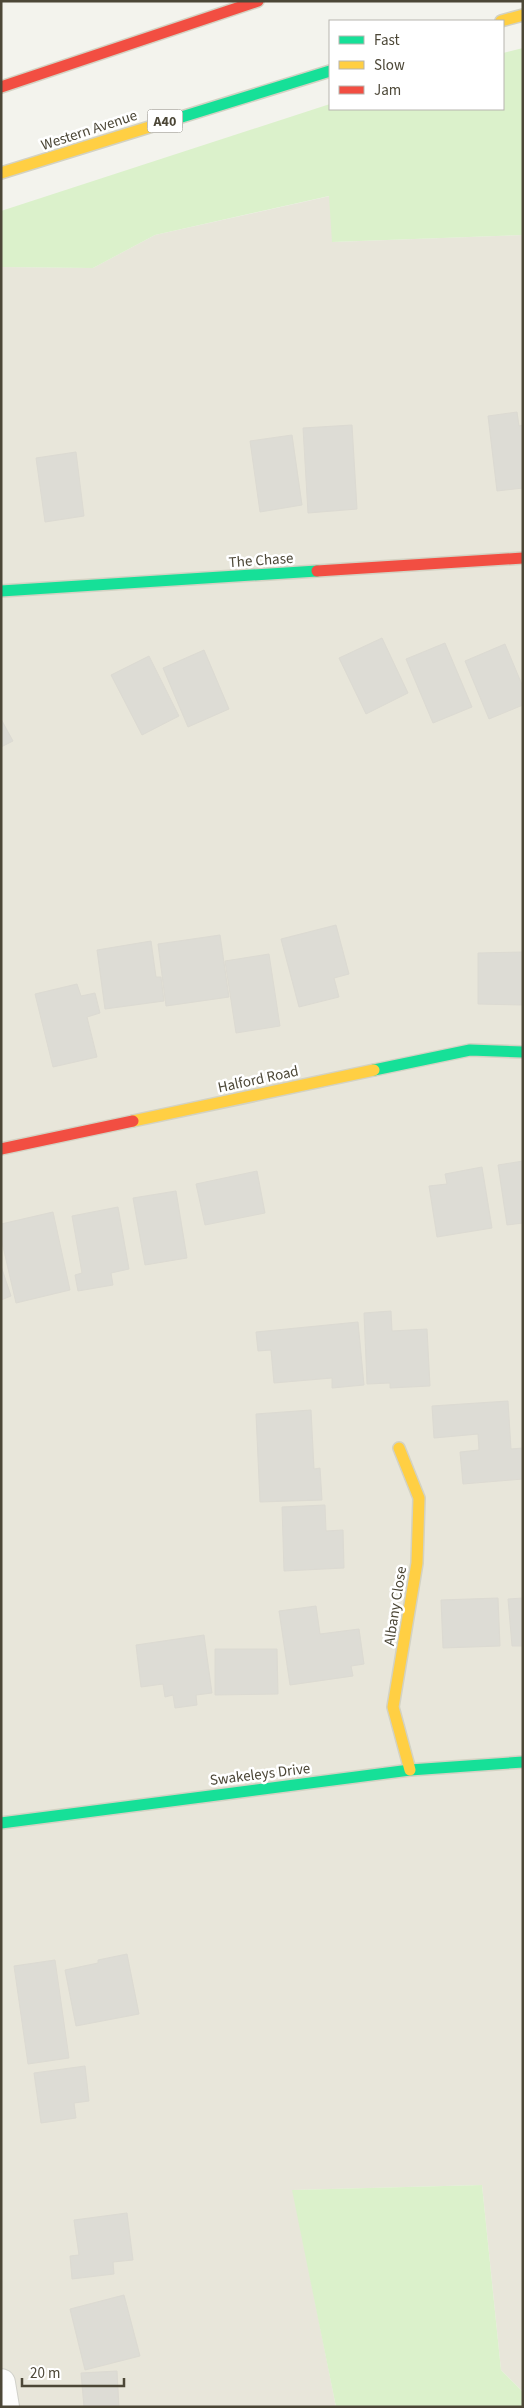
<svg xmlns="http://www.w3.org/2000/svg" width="524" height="2408" font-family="'Source Sans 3',sans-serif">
  <rect width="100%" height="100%" fill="#f3f3ed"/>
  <path fill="#e8e6da" d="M 330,196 L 333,242 L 523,235 L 523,2392 L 501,2370 L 482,2185 L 293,2190 L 336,2407 L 1,2407 L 1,267 L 93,268 L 155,235 Z"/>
  <g fill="#dbf1cb">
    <path d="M 523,48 L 523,235 L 332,242 L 329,196 L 155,235 L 93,268 L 1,267 L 1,211 L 330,104 L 330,109 L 503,109 L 503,53 Z"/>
    <path d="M 482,2185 L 501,2370 L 523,2392 L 523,2407 L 336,2407 L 292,2190 Z"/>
  </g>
  <g fill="#dddcd5" stroke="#dcdad2">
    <path d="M 517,412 L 519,426 L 523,425 L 523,488 L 497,491 L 488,416 Z"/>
    <path d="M 352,425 L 357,509 L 308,513 L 303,428 Z"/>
    <path d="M 292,435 L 302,505 L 260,512 L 250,441 Z"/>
    <path d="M 76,452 L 84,516 L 45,522 L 36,458 Z"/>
    <path d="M 382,638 L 408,693 L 366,714 L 339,658 Z"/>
    <path d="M 445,643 L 472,707 L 433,723 L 406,659 Z"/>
    <path d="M 505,644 L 523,687 L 523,705 L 489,719 L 465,661 Z"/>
    <path d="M 204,650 L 229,709 L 188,727 L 163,668 Z"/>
    <path d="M 149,656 L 179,716 L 142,735 L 111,675 Z"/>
    <path d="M 1,719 L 13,741 L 1,747 Z"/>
    <path d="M 336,925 L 349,974 L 334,978 L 339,997 L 299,1007 L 281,939 Z"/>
    <path d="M 220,935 L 229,997 L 166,1006 L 158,944 Z"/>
    <path d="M 151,941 L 156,977 L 161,977 L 164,1001 L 105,1009 L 97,950 Z"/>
    <path d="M 522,952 L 522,1005 L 478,1004 L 478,953 Z"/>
    <path d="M 269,954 L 280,1026 L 236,1033 L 225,961 Z"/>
    <path d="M 77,984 L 81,996 L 95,993 L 100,1013 L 87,1017 L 97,1057 L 53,1067 L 35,994 Z"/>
    <path d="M 523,1161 L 523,1223 L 507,1225 L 498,1165 Z"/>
    <path d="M 482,1167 L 492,1228 L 437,1237 L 429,1186 L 447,1184 L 445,1174 Z"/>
    <path d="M 257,1171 L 265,1213 L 205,1225 L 196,1184 Z"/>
    <path d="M 176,1191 L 187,1258 L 145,1265 L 133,1198 Z"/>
    <path d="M 118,1207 L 129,1269 L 111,1273 L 113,1285 L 78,1291 L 75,1275 L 82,1273 L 72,1216 Z"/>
    <path d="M 53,1212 L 70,1290 L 16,1303 L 1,1238 L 1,1224 Z"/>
    <path d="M 1,1266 L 11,1296 L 1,1300 Z"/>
    <path d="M 391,1311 L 392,1331 L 427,1329 L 430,1386 L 390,1388 L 390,1383 L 367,1384 L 364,1313 Z"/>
    <path d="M 358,1322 L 364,1385 L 332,1388 L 332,1378 L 274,1383 L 271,1350 L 258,1351 L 256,1332 Z"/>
    <path d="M 508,1401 L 511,1449 L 523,1448 L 523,1479 L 463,1484 L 460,1452 L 479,1450 L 478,1434 L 434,1438 L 432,1406 Z"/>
    <path d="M 311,1410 L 314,1469 L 320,1468 L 322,1500 L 260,1502 L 256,1414 Z"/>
    <path d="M 325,1505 L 326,1531 L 343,1530 L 344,1568 L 284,1571 L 282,1507 Z"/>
    <path d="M 498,1598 L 500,1646 L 443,1648 L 441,1600 Z"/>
    <path d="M 523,1598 L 523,1646 L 512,1646 L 508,1599 Z"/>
    <path d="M 316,1606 L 320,1634 L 359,1629 L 364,1664 L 351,1666 L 353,1676 L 290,1685 L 279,1611 Z"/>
    <path d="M 204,1635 L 212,1693 L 196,1695 L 197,1705 L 175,1708 L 173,1695 L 165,1697 L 163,1684 L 141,1687 L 136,1645 Z"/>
    <path d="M 215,1649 L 277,1649 L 278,1694 L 215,1695 Z"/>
    <path d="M 127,1954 L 139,2014 L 76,2026 L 65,1970 L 98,1963 L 98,1960 Z"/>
    <path d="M 55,1960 L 69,2058 L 28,2064 L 14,1966 Z"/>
    <path d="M 85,2066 L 89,2101 L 74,2103 L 76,2118 L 41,2123 L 34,2073 Z"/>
    <path d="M 127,2213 L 133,2260 L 113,2262 L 114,2274 L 72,2279 L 70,2256 L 79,2255 L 74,2220 Z"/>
    <path d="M 124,2295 L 140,2356 L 85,2370 L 70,2309 Z"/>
    <path d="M 117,2371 L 119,2407 L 84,2407 L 81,2373 Z"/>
  </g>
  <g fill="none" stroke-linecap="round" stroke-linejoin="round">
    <g stroke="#d1d1ca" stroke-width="30">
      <path id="street" d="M 1,2383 L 5,2407"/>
    </g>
    <g stroke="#d3d2c3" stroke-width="14">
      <g id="fast">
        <path d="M 159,124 L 330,71"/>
        <path d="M 1,591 L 317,571"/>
        <path d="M 374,1070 L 470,1050 L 523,1052"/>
        <path d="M 1,1823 L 410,1770 L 523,1762"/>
      </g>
    </g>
    <g stroke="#d3d2c3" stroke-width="14">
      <g id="slow">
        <path d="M 501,21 L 523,15"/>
        <path d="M 1,173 L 159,124"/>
        <path d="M 133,1121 L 374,1070"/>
        <path d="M 399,1448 L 419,1498 L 417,1563 L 393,1707 L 410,1770"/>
      </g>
    </g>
    <g stroke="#d3d2c3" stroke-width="14">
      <g id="jam">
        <path d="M 1,87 L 258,1"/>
        <path d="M 317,571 L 523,558"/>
        <path d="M 1,1149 L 133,1121"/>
      </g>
    </g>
    <use href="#street" stroke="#fdfdfc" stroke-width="28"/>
    <use href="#fast" stroke="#16e098" stroke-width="11"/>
    <use href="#slow" stroke="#ffcf43" stroke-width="11"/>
    <use href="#jam" stroke="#f24e42" stroke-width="11"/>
  </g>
  <g text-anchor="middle" stroke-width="5" stroke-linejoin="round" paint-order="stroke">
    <rect fill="#fff" stroke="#827e73" stroke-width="1" x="147.5" y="109.5" width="35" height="23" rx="4"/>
    <g font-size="14" font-weight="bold" fill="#4c4737">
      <text x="165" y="126">A40</text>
    </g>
    <g font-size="15" fill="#4c4737" stroke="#fff">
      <text transform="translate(89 130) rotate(-18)" y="5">Western Avenue</text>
      <text transform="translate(261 560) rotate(-4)" y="5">The Chase</text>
      <text transform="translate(258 1079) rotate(-12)" y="5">Halford Road</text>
      <text transform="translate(395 1606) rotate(-81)" y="5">Albany Close</text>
      <text transform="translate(260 1774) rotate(-7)" y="5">Swakeleys Drive</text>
    </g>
  </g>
  <rect width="524" height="2408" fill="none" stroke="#4c4737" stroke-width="5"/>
  <rect x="329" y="20" width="175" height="90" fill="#ffffff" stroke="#b7b5af"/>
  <rect x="339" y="36" width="25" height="8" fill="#16e098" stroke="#b7b5af"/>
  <text x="374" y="45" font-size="15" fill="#4c4737">Fast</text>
  <rect x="339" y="61" width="25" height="8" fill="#ffcf43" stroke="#b7b5af"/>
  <text x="374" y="70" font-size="15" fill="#4c4737">Slow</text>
  <rect x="339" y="86" width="25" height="8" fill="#f24e42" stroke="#b7b5af"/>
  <text x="374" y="95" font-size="15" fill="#4c4737">Jam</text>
  <path d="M22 2378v8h102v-8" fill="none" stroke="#4c4737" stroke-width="2.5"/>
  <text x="30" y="2378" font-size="15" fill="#4c4737" stroke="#ffffff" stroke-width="4" paint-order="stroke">20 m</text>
</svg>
